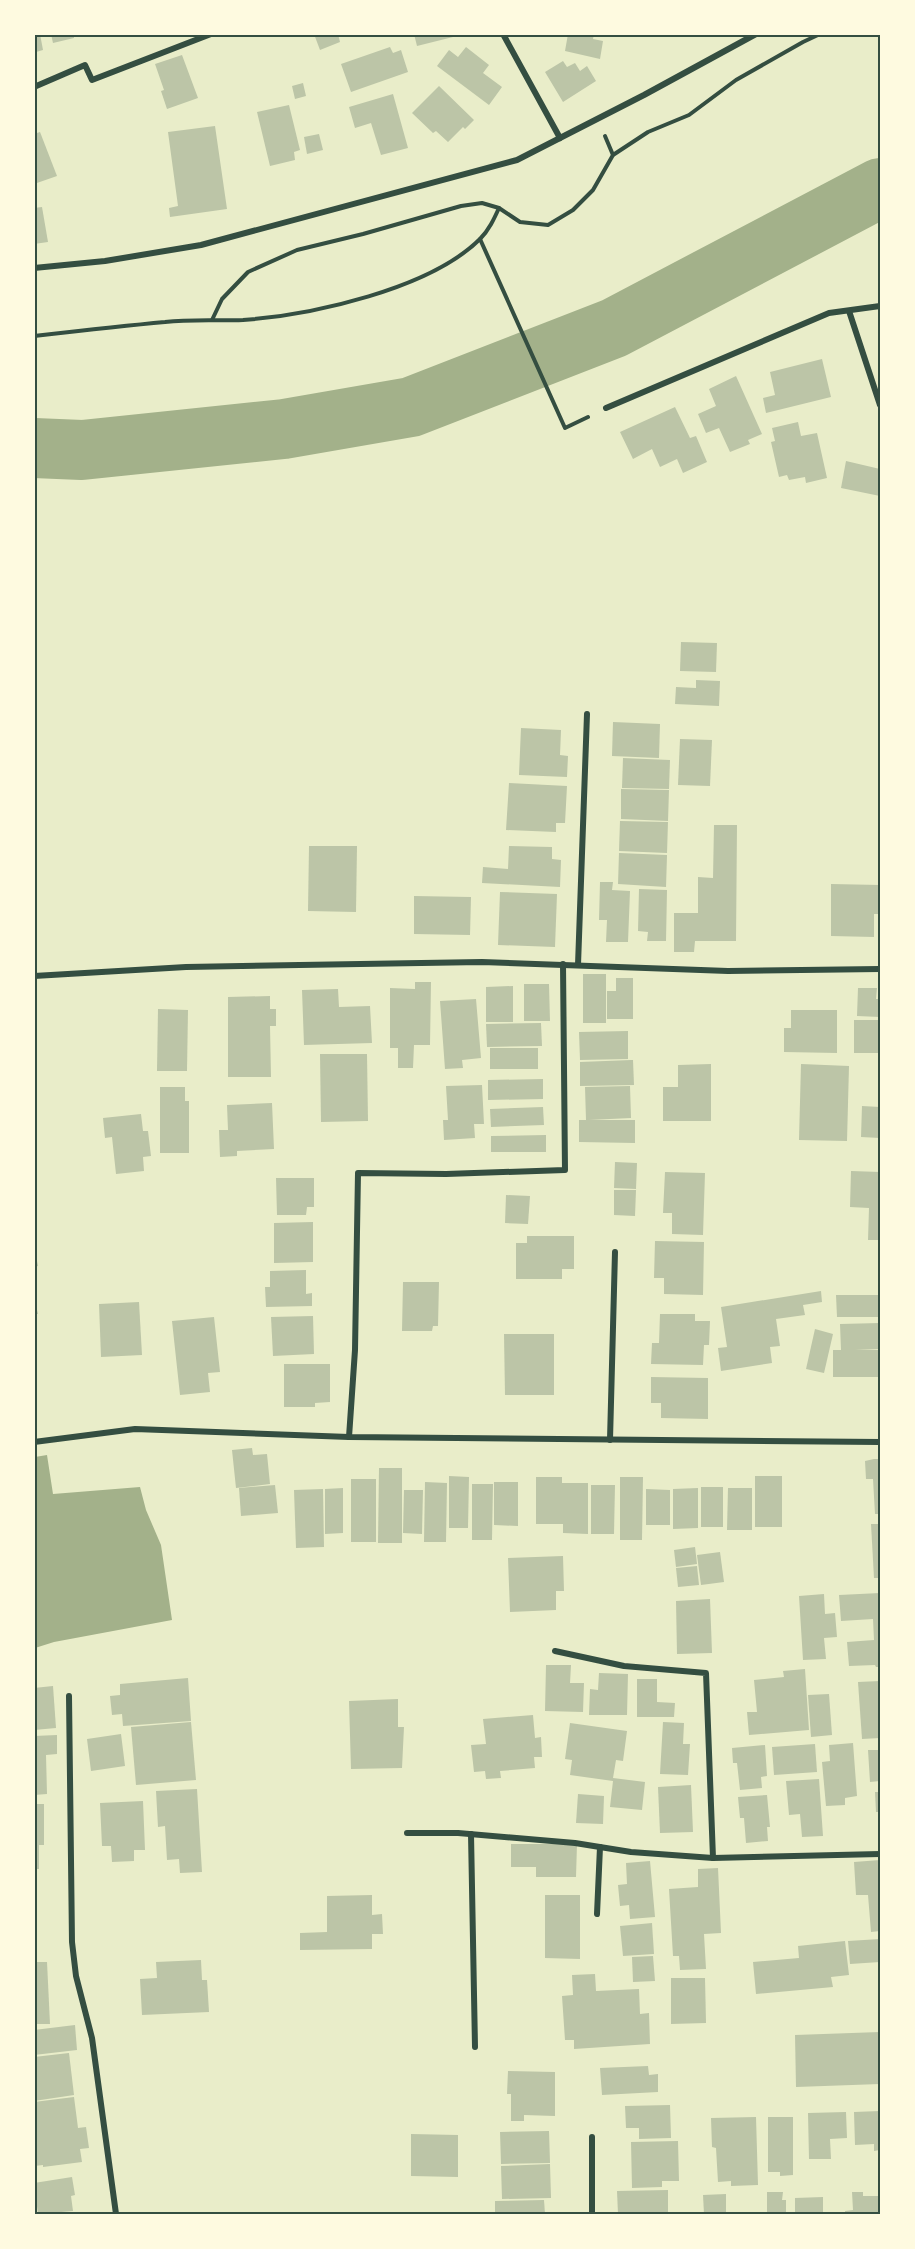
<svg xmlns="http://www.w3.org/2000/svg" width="915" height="2249" font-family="'DejaVu Sans',sans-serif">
  <rect width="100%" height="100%" fill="#e9edc9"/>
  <path fill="#a3b18a" d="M 47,1455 L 53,1494 L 140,1487 L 146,1510 L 161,1545 L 172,1620 L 54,1642 L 35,1648 L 35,1457 Z"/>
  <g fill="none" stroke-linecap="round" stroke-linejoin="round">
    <path stroke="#a3b18a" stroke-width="60" d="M 34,448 L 82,450 L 284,429 L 411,407 L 614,328 L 880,188"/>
  </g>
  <g fill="#bcc5a7">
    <path d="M 34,34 L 40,34 L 43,50 L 36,52 Z"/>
    <path d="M 51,34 L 74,34 L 74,38 L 53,43 Z"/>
    <path d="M 314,34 L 338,34 L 340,42 L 320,50 Z"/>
    <path d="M 414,34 L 461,34 L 461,35 L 417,46 Z"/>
    <path d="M 568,34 L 594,34 L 593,39 L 603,41 L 600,59 L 565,51 Z"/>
    <path d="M 390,47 L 393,53 L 401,50 L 408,72 L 351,92 L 341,64 Z"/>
    <path d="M 466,47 L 489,65 L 483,73 L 502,87 L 489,105 L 437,66 L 449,50 L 458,57 Z"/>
    <path d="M 182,55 L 198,98 L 167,109 L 161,91 L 164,90 L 155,64 Z"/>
    <path d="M 563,61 L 567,67 L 575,63 L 580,71 L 587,66 L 596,81 L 563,102 L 545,72 Z"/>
    <path d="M 303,83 L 306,96 L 295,99 L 292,86 Z"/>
    <path d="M 439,86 L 474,120 L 465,129 L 463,127 L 448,142 L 436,131 L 433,133 L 412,113 Z"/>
    <path d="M 393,94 L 408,148 L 381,155 L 371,123 L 355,128 L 349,107 Z"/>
    <path d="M 289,105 L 300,150 L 294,152 L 295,160 L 270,166 L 257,112 Z"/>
    <path d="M 215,126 L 227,209 L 170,217 L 169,208 L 178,206 L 168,132 Z"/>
    <path d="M 40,132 L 57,176 L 34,184 L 34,134 Z"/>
    <path d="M 319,134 L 323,150 L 307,154 L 304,137 Z"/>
    <path d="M 42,207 L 48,242 L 34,244 L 34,208 Z"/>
    <path d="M 822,359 L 831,397 L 766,413 L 763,398 L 775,395 L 770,372 Z"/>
    <path d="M 736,376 L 762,434 L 748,440 L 750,444 L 730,452 L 719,428 L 706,433 L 698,414 L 716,406 L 709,389 Z"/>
    <path d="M 675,407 L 690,438 L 696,436 L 707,462 L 683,473 L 677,459 L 660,467 L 652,449 L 633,459 L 620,432 Z"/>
    <path d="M 798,422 L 801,436 L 817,433 L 827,478 L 806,483 L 805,477 L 789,480 L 787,475 L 779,477 L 771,442 L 775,441 L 772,428 Z"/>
    <path d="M 846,461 L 880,469 L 880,496 L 841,488 Z"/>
    <path d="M 681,642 L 717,643 L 716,672 L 680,671 Z"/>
    <path d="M 696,680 L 720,681 L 719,706 L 675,704 L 676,687 L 696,688 Z"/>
    <path d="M 613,722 L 660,724 L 659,758 L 612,756 Z"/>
    <path d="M 521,728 L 561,730 L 560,755 L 568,756 L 567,777 L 519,775 Z"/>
    <path d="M 680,739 L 712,740 L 710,786 L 678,785 Z"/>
    <path d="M 623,758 L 670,760 L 669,789 L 622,788 Z"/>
    <path d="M 509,783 L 567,786 L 565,823 L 556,823 L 556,832 L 506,830 Z"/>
    <path d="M 621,789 L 669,790 L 668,821 L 621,819 Z"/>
    <path d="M 620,821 L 668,822 L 667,853 L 619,851 Z"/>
    <path d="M 714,825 L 737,825 L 736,941 L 695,941 L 694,952 L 674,952 L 674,913 L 698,913 L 698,877 L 713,878 Z"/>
    <path d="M 309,846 L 357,846 L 356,912 L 308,911 Z"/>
    <path d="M 509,846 L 552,847 L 552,859 L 561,860 L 560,887 L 482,883 L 483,867 L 508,869 Z"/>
    <path d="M 619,853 L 667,855 L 666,887 L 618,884 Z"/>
    <path d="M 600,882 L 613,882 L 612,890 L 630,891 L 628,942 L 606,942 L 607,920 L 599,920 Z"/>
    <path d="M 831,884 L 880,885 L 880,914 L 874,914 L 874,937 L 831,936 Z"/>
    <path d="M 639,889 L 667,890 L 666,941 L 647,941 L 648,932 L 638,931 Z"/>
    <path d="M 500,892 L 557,894 L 555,947 L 498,945 Z"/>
    <path d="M 414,896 L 471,897 L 470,935 L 414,934 Z"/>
    <rect x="583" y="974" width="23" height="49"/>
    <path d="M 616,978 L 633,978 L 633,1019 L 607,1019 L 607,991 L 616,991 Z"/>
    <path d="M 415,982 L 431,982 L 430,1045 L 414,1045 L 413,1068 L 398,1068 L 398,1048 L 390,1048 L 390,988 L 415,989 Z"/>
    <path d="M 524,984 L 549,984 L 550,1021 L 524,1021 Z"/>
    <path d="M 513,986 L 513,1022 L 486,1022 L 486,987 Z"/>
    <path d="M 858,988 L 877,988 L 876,999 L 880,999 L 880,1017 L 857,1016 Z"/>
    <path d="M 338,989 L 339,1007 L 370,1006 L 372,1043 L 304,1045 L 302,990 Z"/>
    <path d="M 270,996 L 270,1009 L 276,1009 L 276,1026 L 270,1026 L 271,1077 L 228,1077 L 228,997 Z"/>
    <path d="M 476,999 L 481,1058 L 462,1060 L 463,1068 L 445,1069 L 440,1001 Z"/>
    <path d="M 158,1009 L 188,1010 L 187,1071 L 157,1071 Z"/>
    <path d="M 791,1010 L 837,1010 L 837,1053 L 784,1052 L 784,1028 L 791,1028 Z"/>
    <path d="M 854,1020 L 880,1020 L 878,1053 L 854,1053 Z"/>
    <path d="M 541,1023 L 542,1046 L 487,1047 L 486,1024 Z"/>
    <path d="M 628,1031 L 628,1059 L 580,1060 L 579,1032 Z"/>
    <rect x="490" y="1048" width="48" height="21"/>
    <path d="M 320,1054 L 367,1054 L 368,1121 L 321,1122 Z"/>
    <path d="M 631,1060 L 633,1060 L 634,1085 L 580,1086 L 580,1062 Z"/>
    <path d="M 711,1064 L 711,1121 L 663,1121 L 663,1087 L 678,1087 L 678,1065 Z"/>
    <path d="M 801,1064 L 849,1066 L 847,1141 L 799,1140 Z"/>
    <path d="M 543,1079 L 543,1099 L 488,1100 L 488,1080 Z"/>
    <path d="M 482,1085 L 484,1124 L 474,1124 L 475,1138 L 444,1140 L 443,1120 L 448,1120 L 446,1086 Z"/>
    <path d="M 630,1086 L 631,1118 L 589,1120 L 635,1120 L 635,1143 L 579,1142 L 579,1120 L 586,1120 L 585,1087 Z"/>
    <path d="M 160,1087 L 185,1087 L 185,1101 L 189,1101 L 189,1153 L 160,1153 Z"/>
    <path d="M 272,1103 L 274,1149 L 237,1151 L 237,1156 L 220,1157 L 219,1130 L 228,1130 L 227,1105 Z"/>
    <path d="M 862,1106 L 880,1107 L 880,1138 L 861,1137 Z"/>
    <path d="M 543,1107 L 544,1125 L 491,1127 L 490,1109 Z"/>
    <path d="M 141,1114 L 143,1131 L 148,1131 L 151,1156 L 143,1157 L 144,1171 L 116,1174 L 112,1137 L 105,1138 L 103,1118 Z"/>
    <path d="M 546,1135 L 546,1152 L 491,1152 L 491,1136 Z"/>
    <path d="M 615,1162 L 637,1163 L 636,1189 L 614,1188 Z"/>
    <path d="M 851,1171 L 880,1172 L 880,1240 L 868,1240 L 869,1208 L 850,1207 Z"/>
    <path d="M 665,1172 L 705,1173 L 703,1235 L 672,1234 L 672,1213 L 663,1213 Z"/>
    <path d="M 276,1178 L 314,1178 L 314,1207 L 307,1207 L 306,1215 L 277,1215 Z"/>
    <path d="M 614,1190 L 636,1190 L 635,1216 L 614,1215 Z"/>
    <path d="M 506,1195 L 530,1196 L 528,1224 L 505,1223 Z"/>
    <path d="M 313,1222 L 313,1262 L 274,1263 L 274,1223 Z"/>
    <path d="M 527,1236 L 574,1236 L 574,1269 L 562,1269 L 562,1279 L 516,1279 L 516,1243 L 527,1243 Z"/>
    <path d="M 655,1241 L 704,1242 L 703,1295 L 664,1294 L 664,1278 L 654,1278 Z"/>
    <path d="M 34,1246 L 38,1266 L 34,1267 Z"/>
    <path d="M 306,1270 L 306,1294 L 312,1293 L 312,1306 L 266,1307 L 265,1287 L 270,1287 L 270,1271 Z"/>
    <path d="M 403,1282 L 439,1282 L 438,1326 L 433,1326 L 432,1331 L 402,1331 Z"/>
    <path d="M 821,1291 L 822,1302 L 803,1305 L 805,1315 L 776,1319 L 780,1346 L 770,1347 L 772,1363 L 721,1371 L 718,1348 L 727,1347 L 721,1307 Z"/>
    <path d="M 836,1295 L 880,1295 L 880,1317 L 837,1317 Z"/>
    <path d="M 34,1298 L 38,1314 L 34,1314 Z"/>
    <path d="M 139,1302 L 142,1355 L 101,1357 L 99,1304 Z"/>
    <path d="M 660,1314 L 695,1314 L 695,1321 L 710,1321 L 709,1345 L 704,1345 L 703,1365 L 651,1364 L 652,1343 L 659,1343 Z"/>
    <path d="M 313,1316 L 314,1354 L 273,1356 L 271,1317 Z"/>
    <path d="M 214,1317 L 220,1372 L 208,1373 L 210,1392 L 180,1395 L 172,1321 Z"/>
    <path d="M 880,1323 L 880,1349 L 855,1349 L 880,1350 L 880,1377 L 833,1377 L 833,1350 L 841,1350 L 840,1324 Z"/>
    <path d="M 815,1329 L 833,1334 L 824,1373 L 806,1369 Z"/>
    <path d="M 504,1334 L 554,1334 L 554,1395 L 505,1395 Z"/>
    <path d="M 284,1364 L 330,1364 L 330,1402 L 315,1403 L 315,1407 L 284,1407 Z"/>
    <path d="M 651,1377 L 708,1378 L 708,1419 L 661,1418 L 661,1403 L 651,1403 Z"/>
    <path d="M 252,1448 L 253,1455 L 267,1454 L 270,1484 L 236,1488 L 232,1450 Z"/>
    <path d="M 874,1459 L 880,1459 L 880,1514 L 875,1514 L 873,1479 L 866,1479 L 865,1461 Z"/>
    <path d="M 379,1468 L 402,1468 L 402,1543 L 378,1543 Z"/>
    <path d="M 449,1476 L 469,1477 L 468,1528 L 449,1528 Z"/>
    <rect x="755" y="1476" width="27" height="51"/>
    <path d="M 536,1477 L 562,1477 L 562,1483 L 588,1483 L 588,1534 L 563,1533 L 563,1524 L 536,1524 Z"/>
    <path d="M 620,1477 L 643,1477 L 642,1540 L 620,1540 Z"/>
    <rect x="351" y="1479" width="25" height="63"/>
    <path d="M 425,1482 L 447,1483 L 446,1542 L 424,1542 Z"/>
    <path d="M 494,1482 L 518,1482 L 518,1526 L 494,1525 Z"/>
    <path d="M 472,1484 L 493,1484 L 492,1540 L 472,1540 Z"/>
    <path d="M 275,1485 L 278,1513 L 241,1516 L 239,1488 Z"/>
    <path d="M 591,1485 L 615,1485 L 614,1534 L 591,1534 Z"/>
    <rect x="701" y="1487" width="22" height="40"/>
    <path d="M 343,1488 L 343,1533 L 325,1534 L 325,1489 Z"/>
    <path d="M 698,1488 L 698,1528 L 673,1529 L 673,1489 Z"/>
    <path d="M 728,1488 L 752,1488 L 752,1530 L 727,1530 Z"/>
    <path d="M 323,1489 L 324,1547 L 296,1548 L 294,1490 Z"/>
    <path d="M 646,1489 L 670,1490 L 670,1525 L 646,1525 Z"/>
    <path d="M 404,1490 L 423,1490 L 422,1534 L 403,1533 Z"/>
    <path d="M 871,1524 L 880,1524 L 880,1578 L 874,1578 Z"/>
    <path d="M 695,1547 L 697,1564 L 676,1567 L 674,1550 Z"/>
    <path d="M 720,1552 L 724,1582 L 701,1585 L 697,1555 Z"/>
    <path d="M 563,1556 L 564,1591 L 556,1591 L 556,1610 L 510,1612 L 508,1558 Z"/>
    <path d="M 697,1566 L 699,1585 L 678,1587 L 676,1568 Z"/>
    <path d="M 880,1593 L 880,1667 L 876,1667 L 875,1665 L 849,1666 L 847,1642 L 874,1640 L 873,1619 L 841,1621 L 839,1595 Z"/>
    <path d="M 824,1594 L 825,1614 L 835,1613 L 837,1637 L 824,1638 L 826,1659 L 803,1660 L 799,1596 Z"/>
    <path d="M 710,1599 L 712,1653 L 677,1654 L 676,1601 Z"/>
    <path d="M 546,1665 L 571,1665 L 570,1683 L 584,1683 L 583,1712 L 545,1711 Z"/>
    <path d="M 805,1669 L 809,1730 L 749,1735 L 747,1712 L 757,1712 L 754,1680 L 784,1677 L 783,1671 Z"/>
    <path d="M 599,1673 L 628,1674 L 627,1715 L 589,1715 L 590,1689 L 598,1690 Z"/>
    <path d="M 188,1678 L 191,1721 L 123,1726 L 122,1714 L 112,1715 L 110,1696 L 120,1695 L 120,1684 Z"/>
    <path d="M 637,1679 L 657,1679 L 657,1702 L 675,1703 L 674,1717 L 637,1717 Z"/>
    <path d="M 880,1681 L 880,1738 L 862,1739 L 858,1682 Z"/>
    <path d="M 53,1686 L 56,1728 L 34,1730 L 34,1688 Z"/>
    <path d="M 829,1694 L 832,1735 L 811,1737 L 808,1695 Z"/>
    <path d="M 398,1699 L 398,1727 L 404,1727 L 402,1768 L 351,1769 L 349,1701 Z"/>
    <path d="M 533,1715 L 535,1738 L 541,1737 L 542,1757 L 534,1757 L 535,1768 L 500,1771 L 501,1778 L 486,1779 L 485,1771 L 474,1772 L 471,1745 L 486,1744 L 483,1719 Z"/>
    <path d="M 191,1722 L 196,1780 L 136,1785 L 131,1727 Z"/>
    <path d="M 663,1722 L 684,1723 L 683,1744 L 690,1744 L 688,1775 L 660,1774 Z"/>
    <path d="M 570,1723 L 627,1731 L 623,1761 L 616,1760 L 613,1778 L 645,1782 L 642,1810 L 610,1807 L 613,1781 L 570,1775 L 572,1760 L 565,1759 Z"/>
    <path d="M 121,1734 L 125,1766 L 91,1771 L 87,1739 Z"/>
    <path d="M 57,1735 L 57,1754 L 46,1755 L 47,1794 L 34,1795 L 34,1736 Z"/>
    <path d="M 853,1743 L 857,1796 L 845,1798 L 845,1805 L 826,1806 L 822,1762 L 830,1761 L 829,1745 Z"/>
    <path d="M 815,1744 L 817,1772 L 774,1775 L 772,1747 Z"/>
    <path d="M 765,1745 L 767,1776 L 761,1777 L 762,1788 L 740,1790 L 737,1763 L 733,1763 L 732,1748 Z"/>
    <path d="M 868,1750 L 880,1750 L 880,1781 L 870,1782 Z"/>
    <path d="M 819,1779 L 823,1836 L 802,1837 L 800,1814 L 789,1815 L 786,1781 Z"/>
    <path d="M 691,1785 L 693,1832 L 660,1833 L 658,1787 Z"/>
    <path d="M 197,1789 L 202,1872 L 180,1873 L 179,1859 L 167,1860 L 165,1826 L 158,1827 L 156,1791 Z"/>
    <path d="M 875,1792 L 880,1792 L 880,1812 L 876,1812 Z"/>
    <path d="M 578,1794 L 604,1796 L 603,1824 L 576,1823 Z"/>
    <path d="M 767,1795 L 770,1827 L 767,1827 L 768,1841 L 746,1843 L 744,1818 L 740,1818 L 738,1797 Z"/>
    <path d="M 143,1801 L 145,1850 L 134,1850 L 134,1861 L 112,1862 L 111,1846 L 102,1846 L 100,1803 Z"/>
    <path d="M 34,1804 L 44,1804 L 44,1845 L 39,1845 L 39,1869 L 34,1869 Z"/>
    <path d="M 511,1844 L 577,1844 L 576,1877 L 536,1877 L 536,1867 L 511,1867 Z"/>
    <path d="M 880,1860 L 880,1931 L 871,1932 L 868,1895 L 856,1895 L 854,1862 Z"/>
    <path d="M 650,1861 L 655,1917 L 630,1919 L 629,1905 L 620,1906 L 618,1885 L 627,1884 L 626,1863 Z"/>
    <path d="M 718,1868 L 721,1933 L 704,1934 L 706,1969 L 680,1970 L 679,1956 L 673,1956 L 669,1889 L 698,1887 L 698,1869 Z"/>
    <path d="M 372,1895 L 372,1915 L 382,1914 L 383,1934 L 372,1934 L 372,1949 L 300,1950 L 300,1933 L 327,1932 L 327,1896 Z"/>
    <path d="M 545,1895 L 580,1895 L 580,1959 L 545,1958 Z"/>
    <path d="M 652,1923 L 654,1954 L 623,1956 L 620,1926 Z"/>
    <path d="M 880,1939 L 880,1962 L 850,1964 L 848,1941 Z"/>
    <path d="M 845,1941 L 849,1975 L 831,1977 L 833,1987 L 756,1994 L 753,1962 L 799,1958 L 798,1946 Z"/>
    <path d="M 653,1956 L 655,1981 L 633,1982 L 632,1957 Z"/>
    <path d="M 201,1960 L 202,1980 L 207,1980 L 209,2012 L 142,2015 L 140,1979 L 157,1978 L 156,1962 Z"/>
    <path d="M 34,1962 L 47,1962 L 50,2024 L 34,2024 Z"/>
    <path d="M 595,1974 L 596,1991 L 639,1989 L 640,2014 L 649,2013 L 650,2044 L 574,2049 L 574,2040 L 565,2040 L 562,1996 L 573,1995 L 572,1975 Z"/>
    <path d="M 671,1978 L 705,1978 L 706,2023 L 671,2024 Z"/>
    <path d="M 75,2025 L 77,2050 L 34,2055 L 34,2030 Z"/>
    <path d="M 880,2032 L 880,2084 L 796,2087 L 795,2035 Z"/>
    <path d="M 69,2053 L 74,2095 L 34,2101 L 34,2057 Z"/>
    <path d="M 648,2066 L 649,2075 L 658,2074 L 658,2092 L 602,2095 L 600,2068 Z"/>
    <path d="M 508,2071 L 555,2072 L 555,2116 L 524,2115 L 524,2121 L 511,2121 L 511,2094 L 507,2094 Z"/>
    <path d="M 74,2097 L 78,2128 L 86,2127 L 89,2148 L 80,2149 L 82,2162 L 43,2167 L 43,2165 L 34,2166 L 34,2102 Z"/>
    <path d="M 670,2105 L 671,2138 L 639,2139 L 639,2128 L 626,2128 L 625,2106 Z"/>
    <path d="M 880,2111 L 880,2150 L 874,2151 L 874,2144 L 855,2145 L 854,2112 Z"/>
    <path d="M 846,2112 L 847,2138 L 830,2139 L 831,2159 L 809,2159 L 808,2113 Z"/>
    <path d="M 756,2117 L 758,2185 L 731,2186 L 731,2181 L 718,2182 L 716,2148 L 712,2147 L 711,2118 Z"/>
    <path d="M 768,2117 L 793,2117 L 793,2175 L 780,2176 L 780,2172 L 768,2172 Z"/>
    <path d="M 549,2131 L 550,2163 L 501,2164 L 500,2132 Z"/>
    <path d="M 411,2134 L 458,2135 L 458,2177 L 411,2176 Z"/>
    <path d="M 678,2141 L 679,2181 L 662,2181 L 662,2187 L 632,2188 L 631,2142 Z"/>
    <path d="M 550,2164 L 551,2198 L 502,2199 L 501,2166 Z"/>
    <path d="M 72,2177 L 75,2195 L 71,2196 L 73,2211 L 38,2214 L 34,2183 Z"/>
    <path d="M 668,2190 L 668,2214 L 618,2214 L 617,2191 Z"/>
    <path d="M 767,2192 L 783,2192 L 782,2200 L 786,2200 L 786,2214 L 767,2214 Z"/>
    <path d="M 852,2192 L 863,2192 L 863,2196 L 880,2196 L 880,2214 L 845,2214 L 845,2211 L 853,2210 Z"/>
    <path d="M 726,2194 L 726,2214 L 704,2214 L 703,2195 Z"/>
    <path d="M 823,2197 L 823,2214 L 795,2214 L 795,2198 Z"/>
    <path d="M 544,2200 L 545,2214 L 495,2214 L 495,2201 Z"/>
  </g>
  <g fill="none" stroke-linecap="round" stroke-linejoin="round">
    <g stroke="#344e41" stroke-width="4">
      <path d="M 605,136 L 613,155"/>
      <path d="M 480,239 L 565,428 L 588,417"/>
      <path d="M 212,320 L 222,299 L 248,272 L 297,250 L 363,234 L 461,206 L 482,203 L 499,208 L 520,222 L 548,225 L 573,210 L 593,190 L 613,155 L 648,132 L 689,115 L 736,80 L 803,42 L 820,34"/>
      <path d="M 34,336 C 78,331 122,326 165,322 C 191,319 217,321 243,320 C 312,315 430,289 480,239 C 489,230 494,219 499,208"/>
    </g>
    <g stroke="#344e41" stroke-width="6">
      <path d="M 503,34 L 560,138"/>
      <path d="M 34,87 L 85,65 L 92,80 L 211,34"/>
      <path d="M 34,268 L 105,261 L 201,245 L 517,160 L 644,95 L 756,34"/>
      <path d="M 849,311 L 880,405"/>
      <path d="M 606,408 L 829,313 L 880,306"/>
      <path d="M 578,965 L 587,714"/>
      <path d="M 34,976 L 186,967 L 482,962 L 728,971 L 880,969"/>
      <path d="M 349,1437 L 355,1350 L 358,1173 L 446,1174 L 565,1170 L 563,964"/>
      <path d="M 610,1440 L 615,1252"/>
      <path d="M 34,1442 L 135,1429 L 349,1437 L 880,1442"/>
      <path d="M 555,1651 L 624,1666 L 706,1673 L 713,1858"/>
      <path d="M 69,1696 L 72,1942 L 76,1976 L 92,2038 L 116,2214"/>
      <path d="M 407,1833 L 458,1833 L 575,1843 L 631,1852 L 713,1858 L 880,1854"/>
      <path d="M 471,1834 L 475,2047"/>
      <path d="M 597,1914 L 600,1847"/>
      <path d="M 592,2214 L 592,2137"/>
    </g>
  </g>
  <rect width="915" height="2249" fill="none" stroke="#fefae0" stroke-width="72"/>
  <rect x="36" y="36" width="843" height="2177" fill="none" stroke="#344e41" stroke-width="2"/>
</svg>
